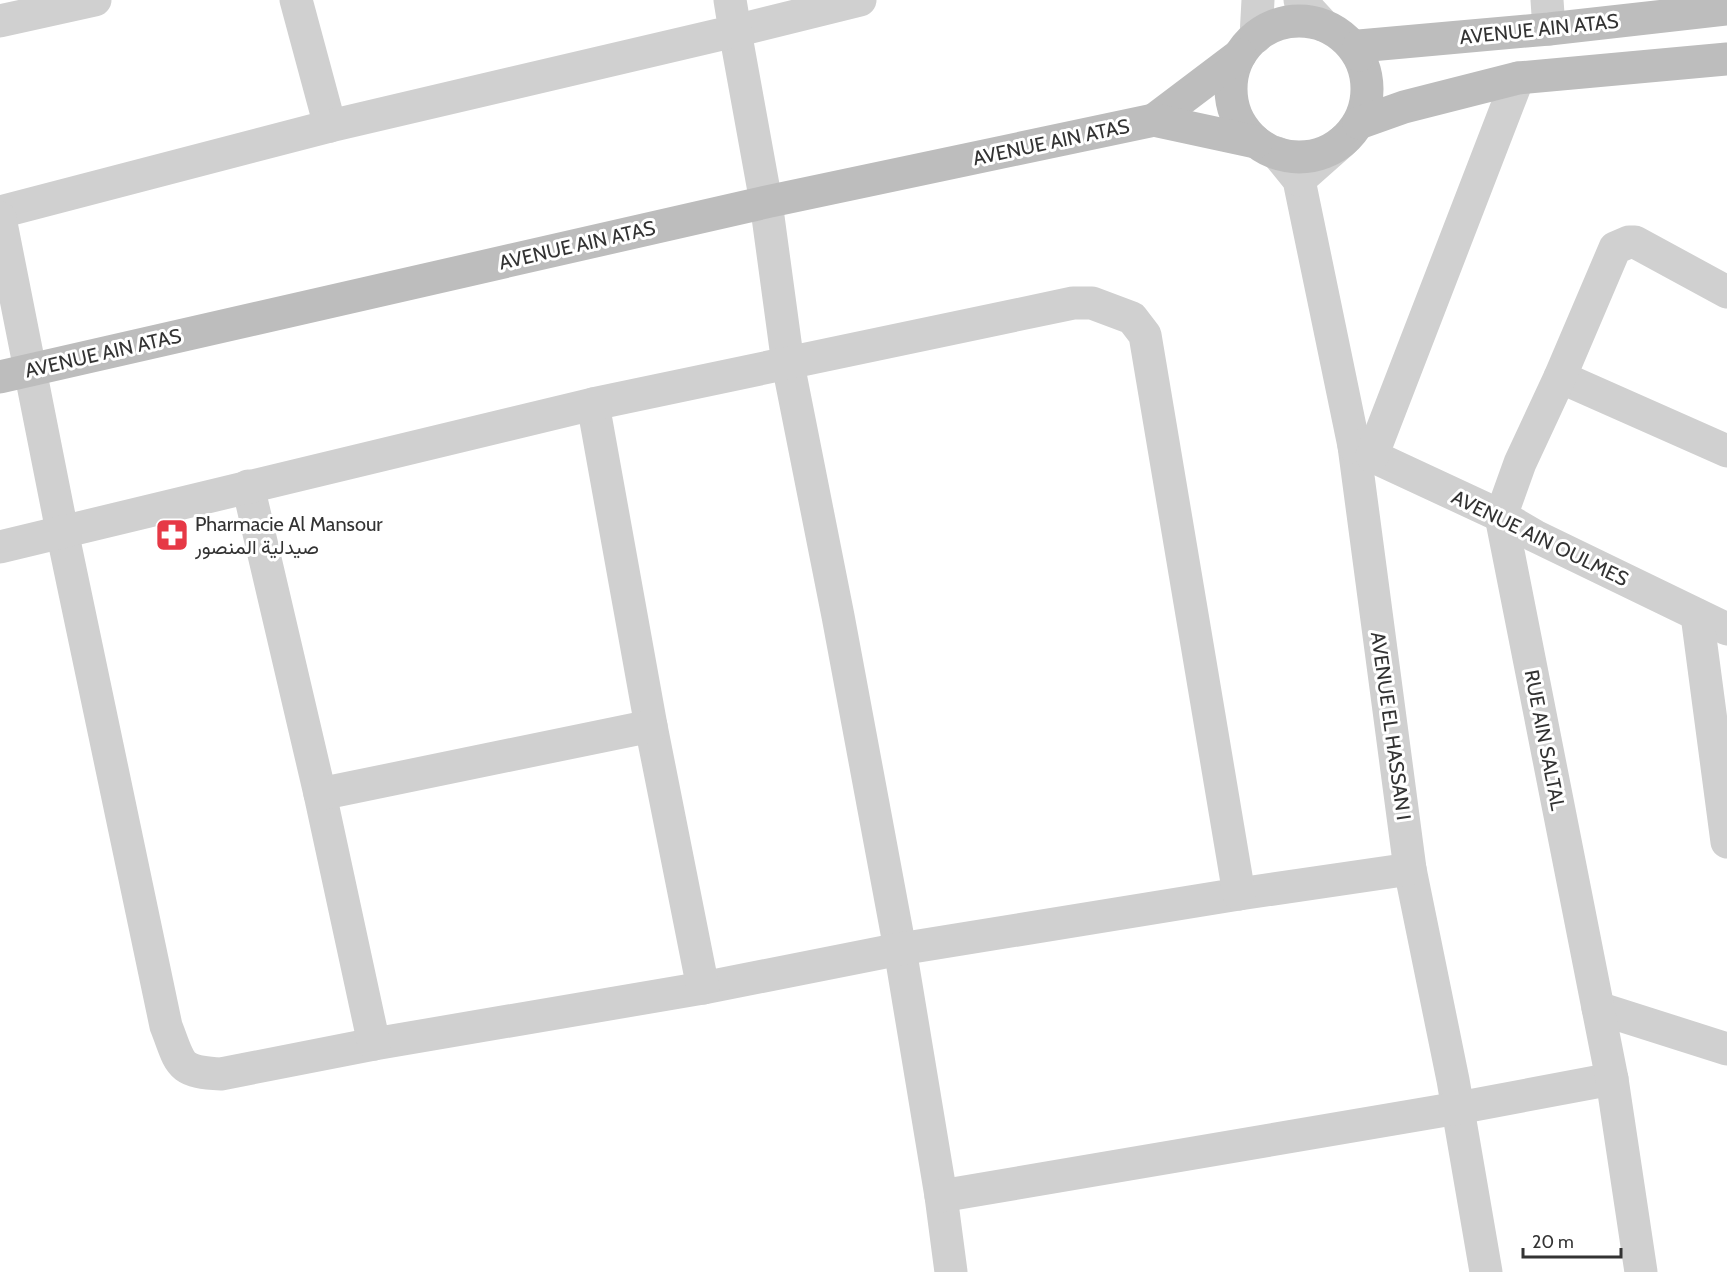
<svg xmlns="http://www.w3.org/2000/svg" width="1727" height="1272" font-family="Cabin,Vazirmatn,sans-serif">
  <rect width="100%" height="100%" fill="#fff"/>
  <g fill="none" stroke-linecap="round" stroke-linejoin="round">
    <g stroke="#d0d0d0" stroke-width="33">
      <path d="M 296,0 L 330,126"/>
      <path d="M 860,0 L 735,31 L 766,202 L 788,364 L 838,616 L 900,949 L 941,1196 L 951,1272"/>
      <path d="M 1300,0 L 1323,25"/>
      <path d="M 1547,0 L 1549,29"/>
      <path d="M 0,21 L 95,0"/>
      <path d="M 1256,37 L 1258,0"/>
      <path d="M 1277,153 L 1299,180 L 1354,446 L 1410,869 L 1453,1080 L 1486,1272"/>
      <path d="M 1299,180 L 1343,141"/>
      <path d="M 0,212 L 330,126 L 735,31 L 730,0"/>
      <path d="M 0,218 L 62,531 L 166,1026 C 181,1064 177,1072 221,1074 L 374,1044 L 703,988 L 900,949 L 1239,894 L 1410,869"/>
      <path d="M 1560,377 L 1727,451"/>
      <path d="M 593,404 L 651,726 L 703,988"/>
      <path d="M 1354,446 L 1372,456 L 1501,516 L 1535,536 L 1727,629"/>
      <path d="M 1372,456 L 1518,78"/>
      <path d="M 248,486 L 320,794 L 374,1044"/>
      <path d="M 0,547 L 593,404 L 1073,303 L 1092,303 L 1132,318 L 1145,335 L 1239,894"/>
      <path d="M 1697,615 L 1727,842"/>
      <path d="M 320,794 L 651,726"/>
      <path d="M 1598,1008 L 1727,1049"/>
      <path d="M 941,1196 L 1458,1108 L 1612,1079"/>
      <path d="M 1641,1272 L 1612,1079 L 1501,516 L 1520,463 L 1560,377 L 1615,248 L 1629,242 L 1635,242 L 1727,292"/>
    </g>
    <g stroke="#bdbdbd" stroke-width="33">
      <circle cx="1299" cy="89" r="68"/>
      <path d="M 1359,55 L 1359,46 L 1549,29 L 1727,9"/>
      <path d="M 1154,120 L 1240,55"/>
      <path d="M 1359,123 L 1404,107 L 1518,78 L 1727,59"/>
      <path d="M 0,377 L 766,202 L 1154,120 L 1256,142"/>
    </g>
  </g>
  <defs>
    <g id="pharmacy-square" transform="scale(1.725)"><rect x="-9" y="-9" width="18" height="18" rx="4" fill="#e63946" stroke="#fff"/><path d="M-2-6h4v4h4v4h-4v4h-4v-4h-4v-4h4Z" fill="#fff"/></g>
  </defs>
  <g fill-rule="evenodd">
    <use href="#pharmacy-square" x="172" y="535"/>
  </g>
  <g text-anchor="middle" stroke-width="6" stroke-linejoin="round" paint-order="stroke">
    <g font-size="20" fill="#333" stroke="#fff">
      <text transform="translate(1539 29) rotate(-6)" y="7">AVENUE AIN ATAS</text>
      <text transform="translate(1051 142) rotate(-12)" y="7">AVENUE AIN ATAS</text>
      <text transform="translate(577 245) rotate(-13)" y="7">AVENUE AIN ATAS</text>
      <text transform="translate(103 353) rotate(-13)" y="7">AVENUE AIN ATAS</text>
      <text transform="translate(1540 538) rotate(26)" y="7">AVENUE AIN OULMES</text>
      <text transform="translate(1391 726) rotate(82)" y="7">AVENUE EL HASSAN I</text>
      <text transform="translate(1545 740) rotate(79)" y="7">RUE AIN SALTAL</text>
    </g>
    <g font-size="20" fill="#333" stroke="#fff" text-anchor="start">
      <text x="195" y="531">Pharmacie Al Mansour<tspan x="195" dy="23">صيدلية المنصور</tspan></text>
    </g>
  </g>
  <path d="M1523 1248v9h98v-9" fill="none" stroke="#333333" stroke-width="3"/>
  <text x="1532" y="1248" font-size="18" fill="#333333" stroke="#ffffff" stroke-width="4.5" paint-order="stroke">20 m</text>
</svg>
